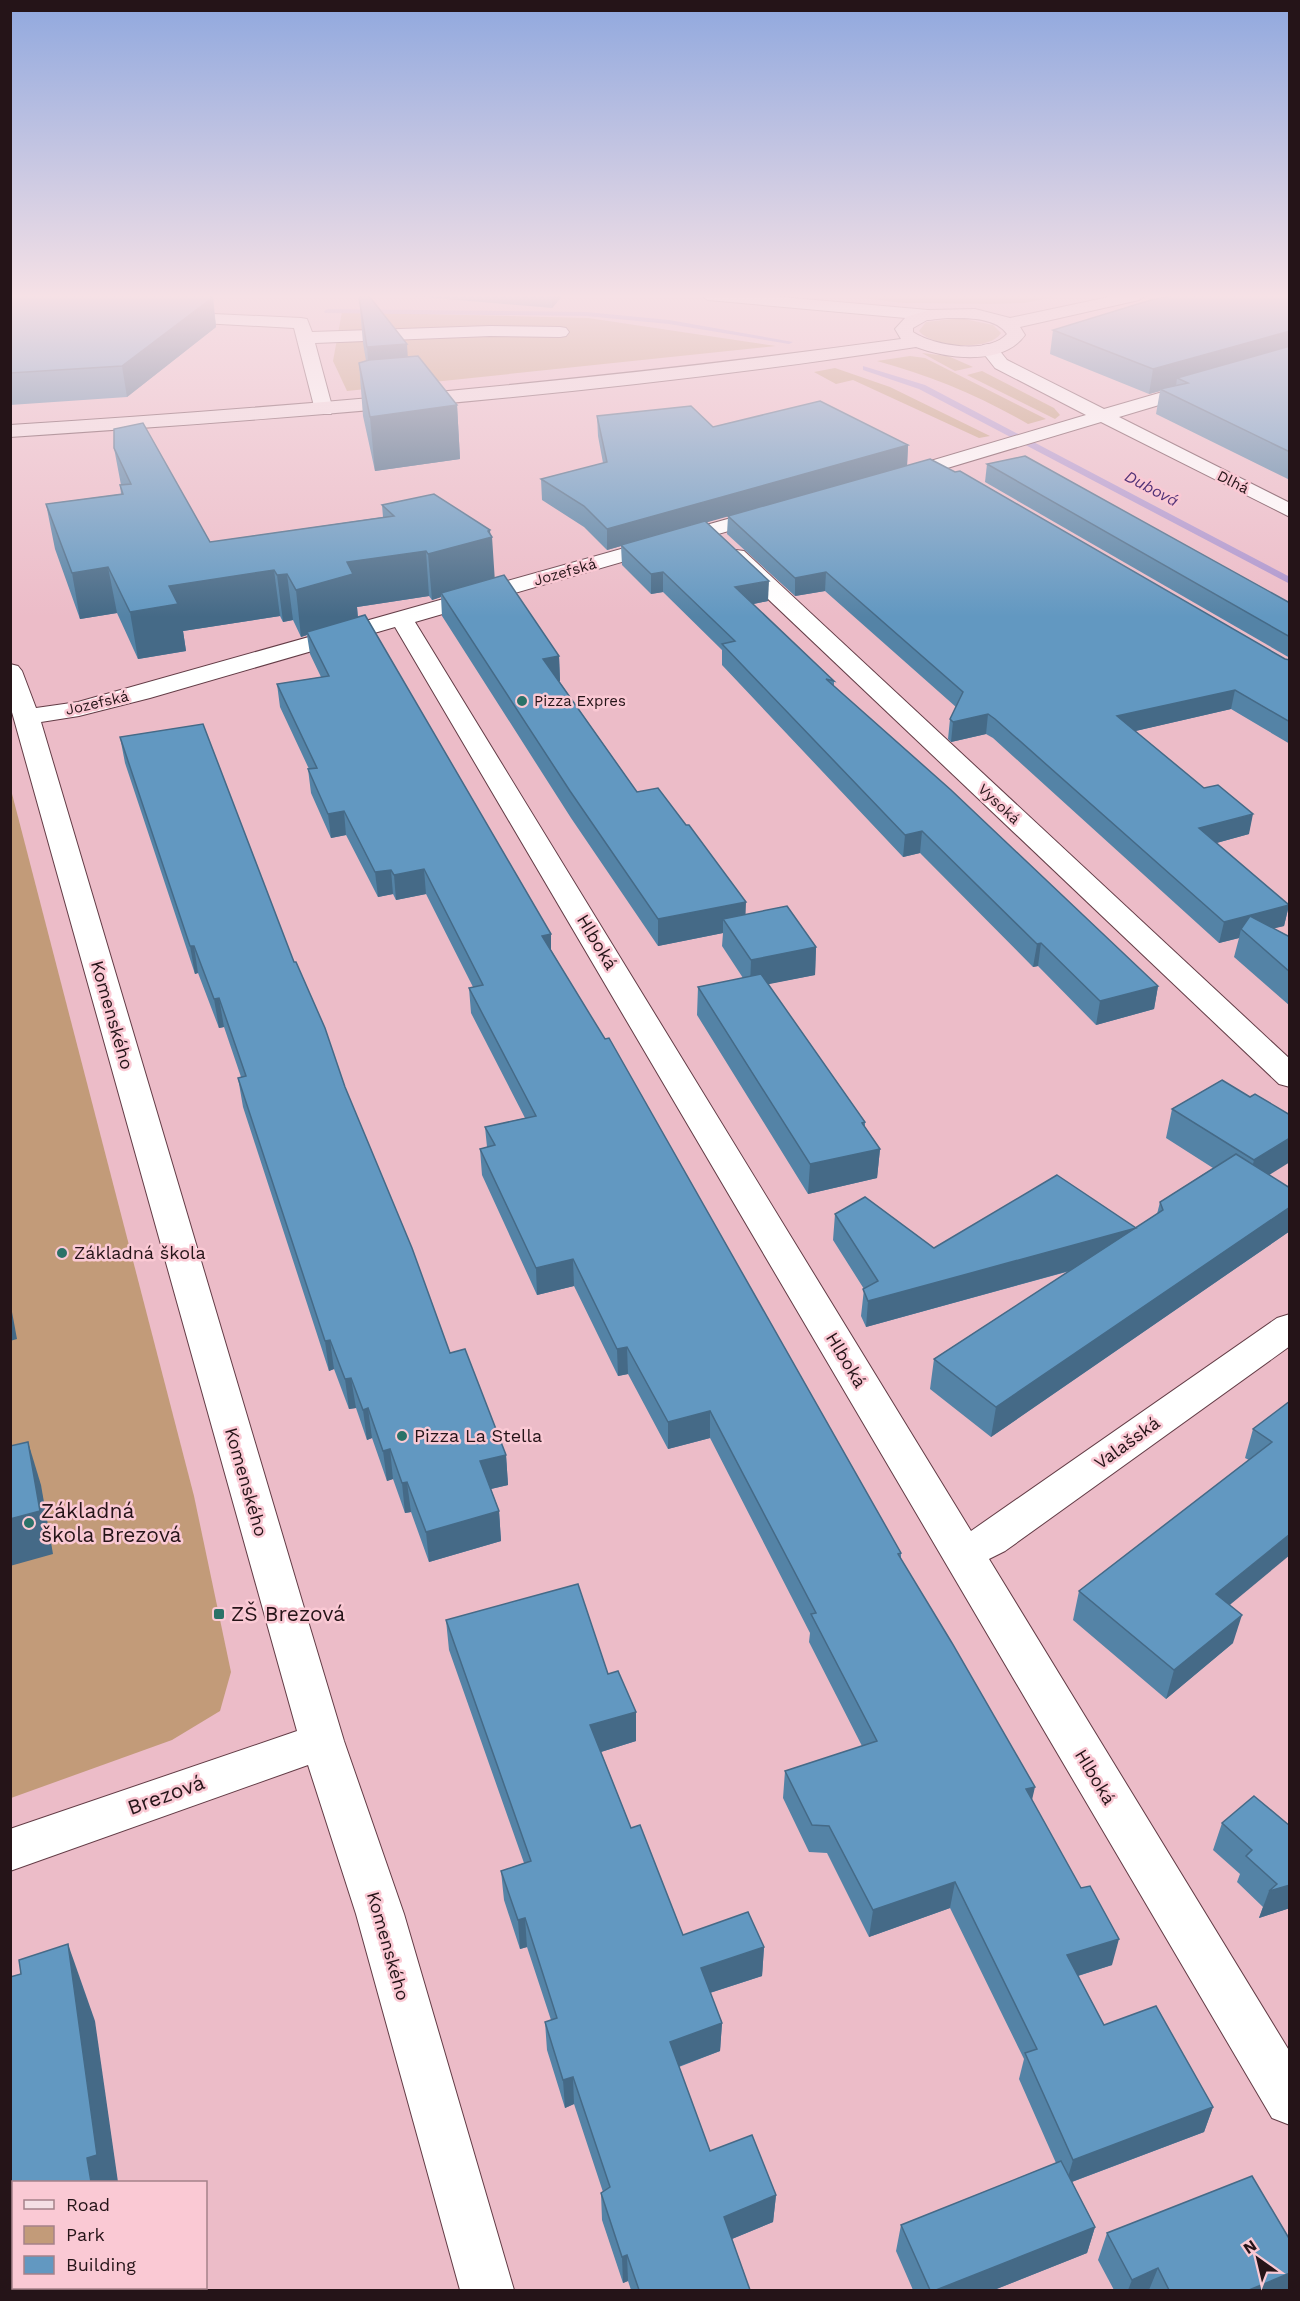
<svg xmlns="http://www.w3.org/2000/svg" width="1300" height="2301" font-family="'Work Sans',sans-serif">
  <rect width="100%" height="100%" fill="#ecbcc8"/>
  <g fill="#c29b79">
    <path d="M 840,295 L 1065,295 L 1024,303 L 991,304 L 903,303 Z"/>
    <path d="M 342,312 L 588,318 L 776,346 L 347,391 L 333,361 Z"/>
    <path d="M 960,318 L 993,325 L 1001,333 C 990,352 931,347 919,331 L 926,322 Z"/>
    <path d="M 922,353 L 948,356 L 973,367 L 955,371 Z"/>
    <path d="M 910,356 L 925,358 L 1046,419 L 1028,424 C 980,396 929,375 877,361 Z"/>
    <path d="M 835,368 L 890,387 L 990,436 L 979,438 L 853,380 L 836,384 L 814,372 Z"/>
    <path d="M 982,371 L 1054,408 L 1060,415 L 1055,419 L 967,375 Z"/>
    <path d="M 10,786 L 194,1496 L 231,1672 L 220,1711 L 172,1740 L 11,1798 Z"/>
  </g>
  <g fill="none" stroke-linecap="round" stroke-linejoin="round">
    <g fill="#ac95ce" fill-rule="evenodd">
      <path d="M 328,309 L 586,312 L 669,320 L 793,342 L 789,344 L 669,324 L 586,316 L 325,313 L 324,311 Z"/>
      <path d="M 863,366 L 925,385 L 1290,577 L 1290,584 L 919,389 L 863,370 Z"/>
    </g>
    <g stroke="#633c46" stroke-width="2">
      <g id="minor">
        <path d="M 700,295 L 758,295 L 928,310 L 934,311 L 937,315 L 934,319 L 928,320 L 708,300 Z"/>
        <path d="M 171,312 L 301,318 L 307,319 L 312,332 L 490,326 L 560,327 L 566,328 L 569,332 L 566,336 L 560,337 L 490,336 L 315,343 L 333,410 L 331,414 L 317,414 L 315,410 L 294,328 L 165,321 L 162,317 L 165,313 Z"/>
        <path d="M 989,344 L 995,345 L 1007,360 L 1104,409 L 1290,355 L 1290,366 L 1119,417 L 1290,503 L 1290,517 L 1101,422 L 904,481 L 890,481 L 887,477 L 890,473 L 1086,415 L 995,368 L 980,349 L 983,345 Z"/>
        <path d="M 770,507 L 777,509 L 780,513 L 777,517 L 415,622 L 971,1531 L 1277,1318 L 1290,1314 L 1290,1346 L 1005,1551 L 989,1559 L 1290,2052 L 1290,2125 L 1272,2118 L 395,627 L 150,698 L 79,716 L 41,722 L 302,1601 L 344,1741 L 404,1914 L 514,2290 L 460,2290 L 356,1914 L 308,1765 L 10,1871 L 10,1829 L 297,1731 L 10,705 L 10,664 L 18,666 L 22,671 L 36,708 L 78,702 Z"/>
        <path d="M 736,550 L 744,551 L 1290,1059 L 1290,1087 L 1279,1084 L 728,561 L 725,556 L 728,551 Z"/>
      </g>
    </g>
    <g stroke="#633c46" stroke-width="2">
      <path id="secondary" d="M 1118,295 L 1147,295 L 1139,300 L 1020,327 L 1025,335 C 1003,366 948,359 916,347 C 616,393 313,417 10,437 L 10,425 C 308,406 605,380 901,339 L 895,329 L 906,317 L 929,310 L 975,309 L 1010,318 ZM 947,318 C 966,318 996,317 1007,334 C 988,355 934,346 913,332 L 913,328 L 927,320 Z"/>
    </g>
    <use href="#minor" fill="#fff" fill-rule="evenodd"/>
    <use href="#secondary" fill="#f4dfe4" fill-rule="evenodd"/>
  </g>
  <g fill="#5483a6">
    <path d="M 10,295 L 213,295 L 216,327 L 127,397 L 10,405 Z"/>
    <path d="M 398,295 L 563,295 L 552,308 Z"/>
    <path d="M 1290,295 L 1290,480 L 1156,414 L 1160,391 L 1149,394 L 1050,354 L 1053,330 Z"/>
    <path d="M 359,297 L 408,357 L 457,405 L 460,459 L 375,471 L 363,416 L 359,363 L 366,361 L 363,343 Z"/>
    <path d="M 597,416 L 908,445 L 907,466 L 706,522 L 768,601 L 753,604 L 834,681 L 834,686 L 1158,986 L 1154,1009 L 1096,1025 L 1038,966 L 1033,967 L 920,853 L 903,857 L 722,665 L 722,650 L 663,592 L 651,594 L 622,565 L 621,546 L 607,550 L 584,527 L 542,500 L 541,479 L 603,463 L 598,436 Z"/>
    <path d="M 114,448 L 210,542 L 383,517 L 382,505 L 490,530 L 494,577 L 559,656 L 560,681 L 559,681 L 637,792 L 745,915 L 816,947 L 815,975 L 767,984 L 865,1122 L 865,1127 L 880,1149 L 877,1178 L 808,1194 L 697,1015 L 698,987 L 743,978 L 722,946 L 723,933 L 658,946 L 571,818 L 442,616 L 441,597 L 432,600 L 429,596 L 357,607 L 358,617 L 901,1553 L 901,1559 L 1032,1800 L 1112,1965 L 1078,1976 L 1104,2025 L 1213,2107 L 1204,2132 L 1072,2182 L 1095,2227 L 1087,2253 L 994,2290 L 913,2290 L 896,2251 L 901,2225 L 1056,2163 L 1019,2079 L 1024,2059 L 950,1908 L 869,1937 L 827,1853 L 809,1852 L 783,1798 L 785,1771 L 862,1746 L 809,1642 L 810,1633 L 710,1438 L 668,1449 L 628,1374 L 618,1376 L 574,1286 L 537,1295 L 482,1175 L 480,1149 L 487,1147 L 485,1127 L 525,1118 L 471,1013 L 469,988 L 473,987 L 426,894 L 396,900 L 393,894 L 378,897 L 346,835 L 331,838 L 311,793 L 308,769 L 309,769 L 280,707 L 277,684 L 321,677 L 310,654 L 307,635 L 301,637 L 293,620 L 283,622 L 280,616 L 183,631 L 186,651 L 138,659 L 117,613 L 80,619 L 55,549 L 46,504 L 121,494 L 120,485 L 121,485 Z"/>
    <path d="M 987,464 L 1290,603 L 1290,658 L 985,482 Z"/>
    <path d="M 728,516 L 1290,660 L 1290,744 L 1231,709 L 1135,731 L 1249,834 L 1216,843 L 1289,905 L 1284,926 L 1273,928 L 1290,937 L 1290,1006 L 1234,957 L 1239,938 L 1219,943 L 993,738 L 986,734 L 951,742 L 948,739 L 950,719 L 956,707 L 825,591 L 795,596 L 727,534 Z"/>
    <path d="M 120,737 L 294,962 L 345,1087 L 450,1353 L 506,1455 L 508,1485 L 491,1489 L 499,1511 L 501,1541 L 429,1562 L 411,1512 L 405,1513 L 393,1479 L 387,1481 L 372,1438 L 367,1440 L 356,1408 L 349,1409 L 334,1369 L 329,1371 L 243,1107 L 238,1078 L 241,1077 L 224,1027 L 219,1028 L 198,973 L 195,974 L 125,763 Z"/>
    <path d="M 1222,1080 L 1269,1175 L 1290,1188 L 1290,1231 L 991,1437 L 930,1389 L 934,1359 L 1070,1271 L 866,1327 L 861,1316 L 864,1289 L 833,1240 L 835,1214 L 934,1248 L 1135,1228 L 1157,1214 L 1160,1202 L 1213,1168 L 1166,1138 L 1172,1109 Z"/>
    <path d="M 1290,1401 L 1230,1605 L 1233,1643 L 1166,1699 L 1073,1620 L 1079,1591 L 1249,1460 L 1245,1458 L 1253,1429 Z"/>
    <path d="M 446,1620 L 608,1674 L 636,1712 L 636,1741 L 601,1752 L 631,1828 L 683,1935 L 764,1947 L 762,1976 L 710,1993 L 722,2023 L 720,2051 L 679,2067 L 710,2151 L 776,2195 L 773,2222 L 732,2239 L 750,2290 L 631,2290 L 628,2281 L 623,2283 L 602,2220 L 601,2193 L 603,2192 L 574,2104 L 565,2108 L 547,2050 L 545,2022 L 551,2020 L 527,1947 L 520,1949 L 504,1900 L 501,1871 L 524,1863 L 449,1650 Z"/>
    <path d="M 1222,1823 L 1290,1826 L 1290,1908 L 1259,1918 L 1263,1907 L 1237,1882 L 1240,1874 L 1213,1850 Z"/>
    <path d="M 1107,2233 L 1290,2290 L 1114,2290 L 1098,2260 Z"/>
  </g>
  <g fill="#456a87">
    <path d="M 552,295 L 563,295 L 552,308 Z"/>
    <path d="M 212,296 L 216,327 L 127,397 L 122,366 Z"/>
    <path d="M 1290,331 L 1290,354 L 1177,378 L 1176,386 L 1160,389 L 1160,391 L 1149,394 L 1153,369 Z"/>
    <path d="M 407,344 L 410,392 L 371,396 L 367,347 Z"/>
    <path d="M 457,405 L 460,459 L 375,471 L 370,417 Z"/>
    <path d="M 908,445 L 907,466 L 623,546 L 621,545 L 621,546 L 607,550 L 607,529 Z"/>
    <path d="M 490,530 L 490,537 L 492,537 L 495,582 L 441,593 L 441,597 L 432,600 L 428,554 Z"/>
    <path d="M 426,551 L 429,596 L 357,607 L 358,621 L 307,632 L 307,635 L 301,637 L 296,590 L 347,562 Z"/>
    <path d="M 108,567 L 117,613 L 80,619 L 72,573 Z"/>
    <path d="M 274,570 L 280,616 L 183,631 L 186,651 L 138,659 L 130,612 L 169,586 Z"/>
    <path d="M 663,572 L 663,592 L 651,594 L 651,574 Z"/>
    <path d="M 826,572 L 825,591 L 795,596 L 795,578 Z"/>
    <path d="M 287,574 L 293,620 L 283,622 L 277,575 Z"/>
    <path d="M 769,581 L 768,601 L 735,608 L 735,587 Z"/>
    <path d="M 559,656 L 560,681 L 544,684 L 543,659 Z"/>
    <path d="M 1235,690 L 1231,709 L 1114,736 L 1117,716 Z"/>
    <path d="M 988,714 L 986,734 L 951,742 L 953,722 Z"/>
    <path d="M 344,811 L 346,835 L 331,838 L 328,814 Z"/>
    <path d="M 1253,814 L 1249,834 L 1195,849 L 1199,828 Z"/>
    <path d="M 922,831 L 920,853 L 903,857 L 905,835 Z"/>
    <path d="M 424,869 L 426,894 L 396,900 L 394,875 Z"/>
    <path d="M 391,870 L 393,894 L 378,897 L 375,872 Z"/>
    <path d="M 746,902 L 745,929 L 723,919 L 723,933 L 658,946 L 658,919 Z"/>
    <path d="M 1289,905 L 1284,926 L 1247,935 L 1241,929 L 1239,938 L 1219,943 L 1224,922 Z"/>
    <path d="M 551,934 L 551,959 L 542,936 Z"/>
    <path d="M 1041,943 L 1038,966 L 1033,967 L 1037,944 Z"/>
    <path d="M 190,946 L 194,946 L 198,973 L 195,974 Z"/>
    <path d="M 816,947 L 815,975 L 750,988 L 751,960 Z"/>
    <path d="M 1158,986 L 1154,1009 L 1096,1025 L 1100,1001 Z"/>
    <path d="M 219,998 L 224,1027 L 219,1028 L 214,999 Z"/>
    <path d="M 1290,1138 L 1290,1162 L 1247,1189 L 1254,1160 Z"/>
    <path d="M 880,1149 L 877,1178 L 808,1194 L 810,1164 Z"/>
    <path d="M 1290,1207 L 1290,1231 L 991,1437 L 996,1407 Z"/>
    <path d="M 1136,1228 L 1130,1254 L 866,1327 L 868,1301 Z"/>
    <path d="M 573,1259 L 574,1286 L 537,1295 L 536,1268 Z"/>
    <path d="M 10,1301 L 17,1339 L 10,1341 Z"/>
    <path d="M 330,1340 L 334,1369 L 329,1371 L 325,1341 Z"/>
    <path d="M 627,1347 L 628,1374 L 618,1376 L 617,1349 Z"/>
    <path d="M 351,1378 L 356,1408 L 349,1409 L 345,1379 Z"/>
    <path d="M 368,1408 L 372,1438 L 367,1440 L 363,1410 Z"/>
    <path d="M 710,1411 L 710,1438 L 668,1449 L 668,1422 Z"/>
    <path d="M 28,1442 L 41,1485 L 53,1554 L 10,1566 L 10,1519 Z"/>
    <path d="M 390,1449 L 393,1479 L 387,1481 L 383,1451 Z"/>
    <path d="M 506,1455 L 508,1485 L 482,1491 L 480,1461 Z"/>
    <path d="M 407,1482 L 411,1512 L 405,1513 L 402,1483 Z"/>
    <path d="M 499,1511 L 501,1541 L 429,1562 L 426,1532 Z"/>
    <path d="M 1290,1534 L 1290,1555 L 1208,1623 L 1216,1594 Z"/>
    <path d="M 1242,1615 L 1233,1643 L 1166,1699 L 1174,1670 Z"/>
    <path d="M 636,1712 L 636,1741 L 591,1755 L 590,1725 Z"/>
    <path d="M 1035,1787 L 1029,1813 L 1026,1789 Z"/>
    <path d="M 955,1882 L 950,1908 L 869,1937 L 873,1910 Z"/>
    <path d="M 1290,1885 L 1290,1908 L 1259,1918 L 1269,1891 Z"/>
    <path d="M 525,1918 L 527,1947 L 520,1949 L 518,1920 Z"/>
    <path d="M 1119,1939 L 1112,1965 L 1061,1981 L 1067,1955 Z"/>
    <path d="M 68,1944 L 95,2021 L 118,2182 L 91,2182 L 87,2158 Z"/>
    <path d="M 764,1947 L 762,1976 L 700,1996 L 701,1968 Z"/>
    <path d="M 722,2023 L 720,2051 L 669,2070 L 670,2042 Z"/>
    <path d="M 573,2077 L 574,2104 L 565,2108 L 563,2080 Z"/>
    <path d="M 1213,2107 L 1204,2132 L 1066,2184 L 1073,2160 Z"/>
    <path d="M 776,2195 L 773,2222 L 722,2243 L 724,2217 Z"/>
    <path d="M 1095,2227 L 1087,2253 L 994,2290 L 936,2290 Z"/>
    <path d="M 627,2255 L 628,2281 L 623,2283 L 622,2257 Z"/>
    <path d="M 1158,2268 L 1149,2290 L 1128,2290 L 1132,2280 Z"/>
    <path d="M 1290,2273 L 1290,2290 L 1249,2290 Z"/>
    <path d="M 105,2288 L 126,2288 L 127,2290 L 106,2290 Z"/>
  </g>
  <g fill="#6298c1" stroke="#456a87" stroke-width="1.5">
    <path d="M 10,295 L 181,295 L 212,296 L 212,298 L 122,366 L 10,373 Z"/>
    <path d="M 1175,295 L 1290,295 L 1290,331 L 1153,369 L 1053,330 L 1151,300 Z"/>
    <path d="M 369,296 L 407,344 L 367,347 L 359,297 Z"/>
    <path d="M 1290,346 L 1290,452 L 1160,389 L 1188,383 L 1177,378 Z"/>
    <path d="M 418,356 L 457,405 L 370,417 L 359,363 L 369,360 Z"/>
    <path d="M 820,401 L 908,445 L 607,529 L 584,506 L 541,479 L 607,462 L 597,416 L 691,406 L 713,427 Z"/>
    <path d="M 143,423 L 210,542 L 394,516 L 382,505 L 434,494 L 490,530 L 488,531 L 492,537 L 428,554 L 426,551 L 347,562 L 353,574 L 296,590 L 287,574 L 277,575 L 274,570 L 169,586 L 178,604 L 130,612 L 108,567 L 72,573 L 46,504 L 123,494 L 120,485 L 131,484 L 114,448 L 114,429 Z"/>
    <path d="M 1025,456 L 1290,603 L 1290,637 L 987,464 Z"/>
    <path d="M 930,459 L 955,472 L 960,471 L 1285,659 L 1290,660 L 1290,722 L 1235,690 L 1117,716 L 1204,788 L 1218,785 L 1253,814 L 1199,828 L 1289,905 L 1224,922 L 995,719 L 988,714 L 953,722 L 950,719 L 963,692 L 826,572 L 795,578 L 728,516 Z"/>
    <path d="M 705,521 L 769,581 L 735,587 L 834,681 L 826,679 L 951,790 L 1158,986 L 1100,1001 L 1041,943 L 1037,944 L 922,831 L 905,835 L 722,644 L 735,641 L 663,572 L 651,574 L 621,545 Z"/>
    <path d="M 504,575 L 559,656 L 543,659 L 637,792 L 658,788 L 686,825 L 689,825 L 746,902 L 658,919 L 570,791 L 441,593 Z"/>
    <path d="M 365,615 L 551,934 L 542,936 L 605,1039 L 609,1038 L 901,1553 L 898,1554 L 952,1643 L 1035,1787 L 1026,1789 L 1081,1888 L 1090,1886 L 1119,1939 L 1067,1955 L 1104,2025 L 1156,2006 L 1213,2107 L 1073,2160 L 1025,2053 L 1037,2049 L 955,1882 L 873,1910 L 829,1826 L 812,1825 L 785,1771 L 877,1741 L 811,1614 L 816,1613 L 710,1411 L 668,1422 L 627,1347 L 617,1349 L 573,1259 L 536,1268 L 480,1149 L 495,1145 L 485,1127 L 536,1116 L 469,988 L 483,985 L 424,869 L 394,875 L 391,870 L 375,872 L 344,811 L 328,814 L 308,769 L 317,768 L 277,684 L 329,676 L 307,632 Z"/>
    <path d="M 203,724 L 294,962 L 296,962 L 325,1028 L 345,1087 L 412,1248 L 450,1353 L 465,1349 L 506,1455 L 480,1461 L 499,1511 L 426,1532 L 407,1482 L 402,1483 L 390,1449 L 383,1451 L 368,1408 L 363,1410 L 351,1378 L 345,1379 L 330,1340 L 325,1341 L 238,1078 L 246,1076 L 219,998 L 214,999 L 194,946 L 190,946 L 120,737 Z"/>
    <path d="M 787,906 L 816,947 L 751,960 L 723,919 Z"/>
    <path d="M 1250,916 L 1290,937 L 1290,972 L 1241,929 Z"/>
    <path d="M 761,974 L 865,1122 L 862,1123 L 880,1149 L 810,1164 L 698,987 Z"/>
    <path d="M 1222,1080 L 1250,1097 L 1255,1094 L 1290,1115 L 1290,1138 L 1254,1160 L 1172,1109 Z"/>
    <path d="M 1236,1154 L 1290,1188 L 1290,1207 L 996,1407 L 934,1359 L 1163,1210 L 1160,1202 Z"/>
    <path d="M 1057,1175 L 1136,1228 L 868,1301 L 863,1289 L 878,1281 L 835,1214 L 865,1197 L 934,1248 Z"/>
    <path d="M 1290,1401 L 1290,1534 L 1216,1594 L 1242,1615 L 1174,1670 L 1079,1591 L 1272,1442 L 1253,1429 Z"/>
    <path d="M 28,1442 L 40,1511 L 10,1519 L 10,1446 Z"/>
    <path d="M 578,1584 L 608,1674 L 618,1671 L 636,1712 L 590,1725 L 631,1828 L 640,1825 L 683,1935 L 748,1912 L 764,1947 L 701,1968 L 722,2023 L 670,2042 L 710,2151 L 752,2135 L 776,2195 L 724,2217 L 750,2290 L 639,2290 L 627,2255 L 622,2257 L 601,2193 L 610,2187 L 573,2077 L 563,2080 L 545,2022 L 557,2018 L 525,1918 L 518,1920 L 501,1871 L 531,1861 L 446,1620 Z"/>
    <path d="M 1254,1796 L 1290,1826 L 1290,1885 L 1269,1891 L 1277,1884 L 1246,1856 L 1252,1850 L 1222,1823 Z"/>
    <path d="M 68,1944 L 97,2155 L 87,2158 L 91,2182 L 14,2182 L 14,2288 L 105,2288 L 106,2290 L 10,2290 L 10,1977 L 21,1974 L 19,1960 Z"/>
    <path d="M 1061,2161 L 1095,2227 L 936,2290 L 930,2290 L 901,2225 Z"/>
    <path d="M 1252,2176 L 1290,2240 L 1290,2273 L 1249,2290 L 1169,2290 L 1158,2268 L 1132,2280 L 1107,2233 Z"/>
  </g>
  <linearGradient id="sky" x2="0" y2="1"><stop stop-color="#90a8de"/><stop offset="0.48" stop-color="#f6e1e6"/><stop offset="1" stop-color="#f6e1e6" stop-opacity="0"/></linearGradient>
  <rect width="1300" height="617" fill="url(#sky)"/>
  <g fill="#2b7268" stroke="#fac9d4" stroke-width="2">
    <circle cx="522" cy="701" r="6"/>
    <circle cx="62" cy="1253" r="6"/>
    <circle cx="402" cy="1436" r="6"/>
    <circle cx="29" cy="1523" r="6"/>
    <rect x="213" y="1608" width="12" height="12" rx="3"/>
  </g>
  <g text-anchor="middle" stroke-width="5" stroke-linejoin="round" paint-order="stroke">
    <g font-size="15" fill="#251418" stroke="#fac9d4">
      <text transform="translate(1233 482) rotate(27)" y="5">Dlhá</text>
      <text transform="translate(565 572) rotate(-16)" y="5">Jozefská</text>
      <text transform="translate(97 703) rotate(-13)" y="5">Jozefská</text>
      <text transform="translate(999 804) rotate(43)" y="5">Vysoká</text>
    </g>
    <g font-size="15" fill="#251418" stroke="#fac9d4" text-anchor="start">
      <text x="534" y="706">Pizza Expres</text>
    </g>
    <g font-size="16" font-style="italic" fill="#513277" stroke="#fac9d4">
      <text transform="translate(1152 488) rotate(28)" y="6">Dubová</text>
    </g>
    <g font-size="18" fill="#251418" stroke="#fac9d4">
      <text transform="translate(597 942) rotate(59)" y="6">Hlboká</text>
      <text transform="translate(112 1015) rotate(74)" y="6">Komenského</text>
      <text transform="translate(846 1360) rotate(59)" y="6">Hlboká</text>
      <text transform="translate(1127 1443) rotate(-36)" y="6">Valašská</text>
      <text transform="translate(246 1482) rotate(74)" y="6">Komenského</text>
      <text transform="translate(1095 1777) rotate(59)" y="6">Hlboká</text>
      <text transform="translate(388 1946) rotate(74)" y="6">Komenského</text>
    </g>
    <g font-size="18" fill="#251418" stroke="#fac9d4" text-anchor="start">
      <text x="74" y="1259">Základná škola</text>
      <text x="414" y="1442">Pizza La Stella</text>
    </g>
    <g font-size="21" fill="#251418" stroke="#fac9d4" text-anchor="start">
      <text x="41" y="1518">Základná<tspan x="41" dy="24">škola Brezová</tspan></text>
      <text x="231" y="1621">ZŠ Brezová</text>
    </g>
    <g font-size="21" fill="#251418" stroke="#fac9d4">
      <text transform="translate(166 1795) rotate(-20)" y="7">Brezová</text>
    </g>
  </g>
  <rect width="1300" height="2301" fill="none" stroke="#251418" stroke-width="24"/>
  <rect x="12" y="2181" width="195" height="108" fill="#fac9d4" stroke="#a58189" stroke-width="1.5"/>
  <rect x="24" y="2200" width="30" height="9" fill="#f4dfe4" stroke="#a58189" stroke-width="1.5"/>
  <text x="66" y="2211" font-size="18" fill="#251418">Road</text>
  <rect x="24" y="2226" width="30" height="18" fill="#c29b79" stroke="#a58189" stroke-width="1.5"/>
  <text x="66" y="2241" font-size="18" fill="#251418">Park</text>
  <rect x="24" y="2256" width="30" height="18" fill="#6298c1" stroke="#a58189" stroke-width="1.5"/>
  <text x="66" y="2271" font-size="18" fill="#251418">Building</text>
  <g transform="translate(1258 2259) rotate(326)" stroke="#fac9d4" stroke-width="4.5" paint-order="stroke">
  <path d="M0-4.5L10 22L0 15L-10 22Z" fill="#251418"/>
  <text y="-9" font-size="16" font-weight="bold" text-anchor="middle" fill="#251418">N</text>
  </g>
</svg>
